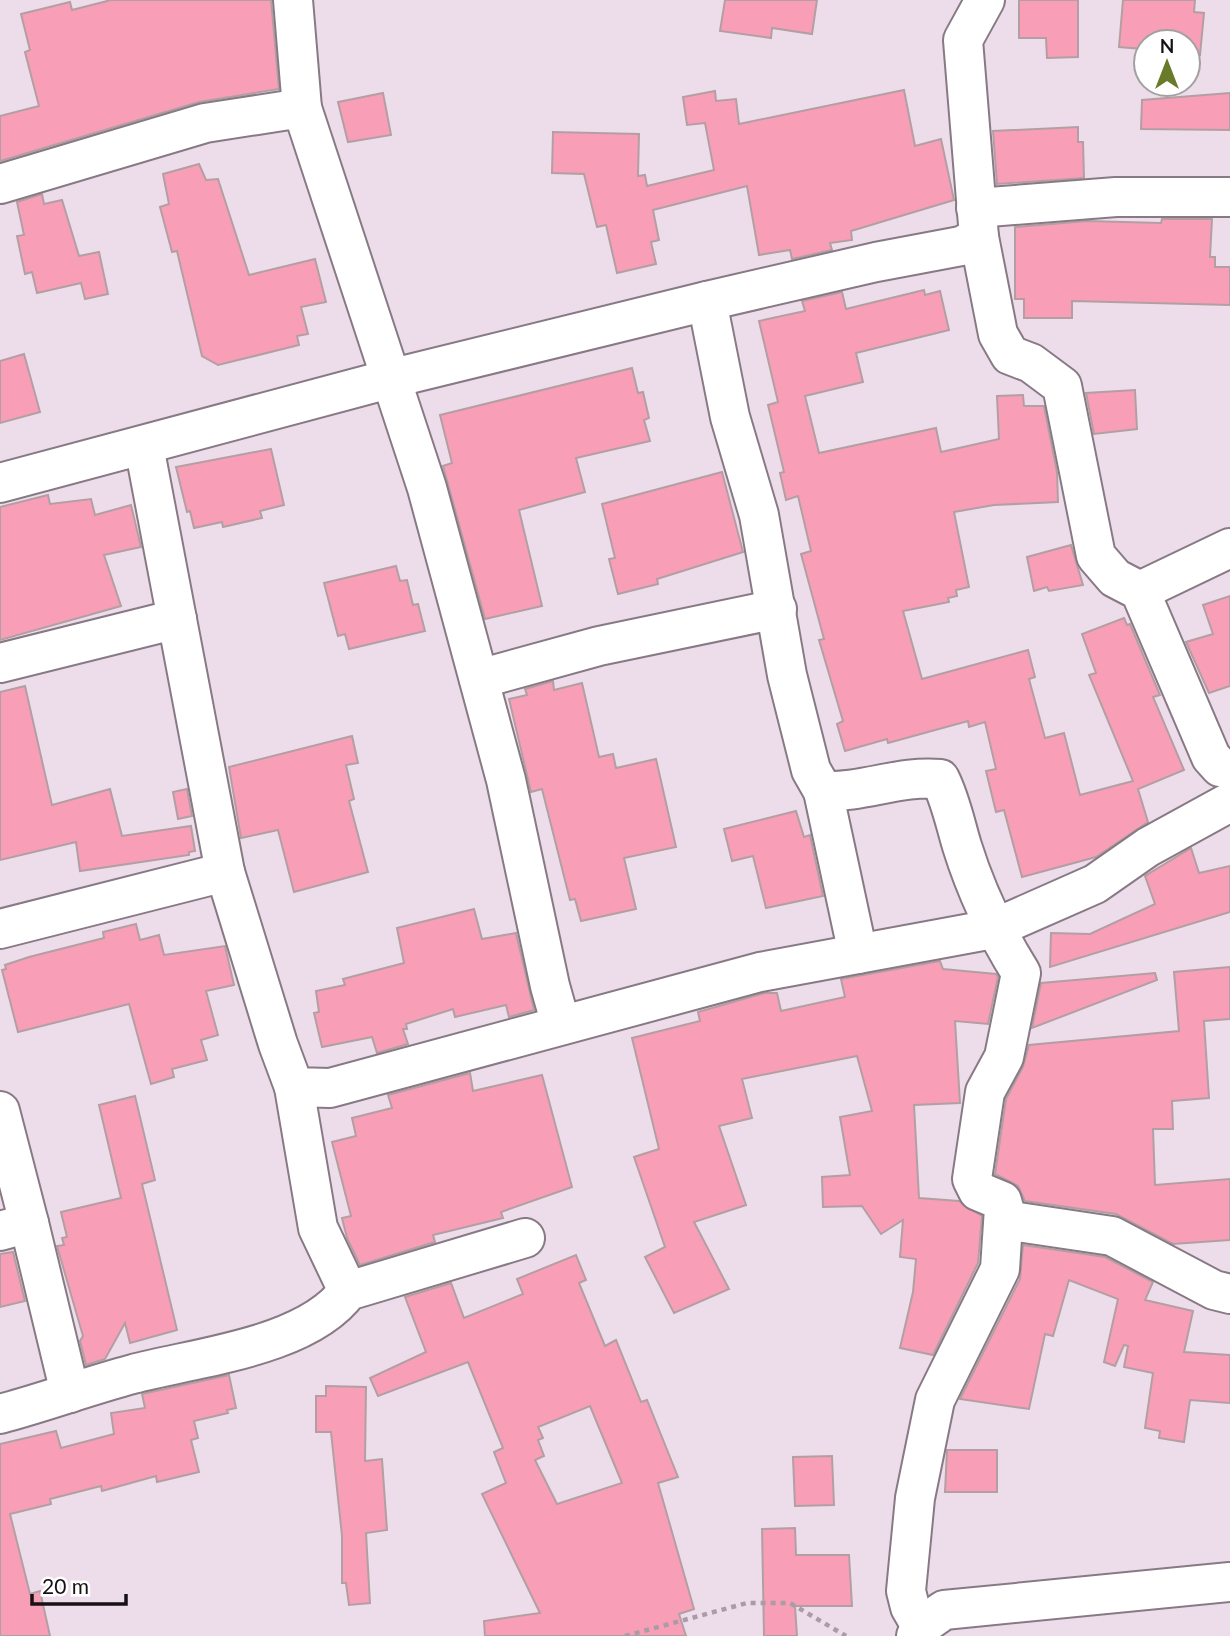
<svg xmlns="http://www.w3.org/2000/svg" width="1230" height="1636" font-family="Lato,sans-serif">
  <rect width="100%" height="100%" fill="#edddea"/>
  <g fill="#f89fb7" stroke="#b39fa3" stroke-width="2" fill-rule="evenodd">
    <path d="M 111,0 L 271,0 L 279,89 L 199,102 L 0,161 L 0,116 L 39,106 L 25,52 L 30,50 L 21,14 L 70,2 L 72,10 Z"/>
    <path d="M 725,0 L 817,0 L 812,34 L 772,28 L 771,38 L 720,31 Z"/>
    <path d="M 1019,0 L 1078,0 L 1078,57 L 1047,58 L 1046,38 L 1019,38 Z"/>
    <path d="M 1123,0 L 1195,0 L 1194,12 L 1204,13 L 1200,55 L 1188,56 L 1188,42 L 1146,42 L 1146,56 L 1143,56 L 1143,49 L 1119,47 Z"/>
    <path d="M 904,90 L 915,146 L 941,139 L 954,200 L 851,231 L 852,240 L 830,243 L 832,250 L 792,259 L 790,250 L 759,255 L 747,186 L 653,210 L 659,240 L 651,242 L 656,264 L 617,273 L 606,225 L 597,227 L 584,174 L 552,173 L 553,132 L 639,134 L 638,176 L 645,175 L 647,186 L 714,170 L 705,123 L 687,125 L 683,97 L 715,91 L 716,101 L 736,99 L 739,124 Z"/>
    <path d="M 383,93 L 391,135 L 348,142 L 338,102 Z"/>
    <path d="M 1230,93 L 1230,130 L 1141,129 L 1142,100 Z"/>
    <path d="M 1078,127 L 1078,142 L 1083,142 L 1084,178 L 997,184 L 993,131 Z"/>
    <path d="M 199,164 L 206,180 L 218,179 L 249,275 L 315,259 L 326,302 L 301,307 L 308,334 L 297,336 L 299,345 L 218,365 L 202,356 L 177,251 L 172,252 L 160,207 L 169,204 L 163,174 Z"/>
    <path d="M 42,194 L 44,204 L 62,200 L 79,256 L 99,252 L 108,294 L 85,299 L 81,283 L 37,293 L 32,272 L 25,274 L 17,236 L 24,235 L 17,202 Z"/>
    <path d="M 1162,219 L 1212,219 L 1210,257 L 1215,257 L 1215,267 L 1230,267 L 1230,305 L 1072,301 L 1072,318 L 1024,318 L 1024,299 L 1015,299 L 1015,227 L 1087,221 L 1161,223 Z"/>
    <path d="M 924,290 L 925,295 L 940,291 L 949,330 L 856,353 L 863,382 L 805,396 L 819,453 L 936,428 L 941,452 L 999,439 L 997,396 L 1023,395 L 1024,406 L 1044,406 L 1057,472 L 1058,502 L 994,505 L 954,512 L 969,587 L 956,590 L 957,596 L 948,598 L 949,602 L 903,611 L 922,679 L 1028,650 L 1035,677 L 1029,679 L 1045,738 L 1064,733 L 1080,795 L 1133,781 L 1089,675 L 1096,673 L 1082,634 L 1124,618 L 1127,625 L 1130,624 L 1160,695 L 1153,697 L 1184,770 L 1138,789 L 1148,822 L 1096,857 L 1022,877 L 1004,810 L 996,812 L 986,771 L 996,769 L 985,722 L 969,727 L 968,721 L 888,743 L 887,739 L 845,751 L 837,724 L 843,721 L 819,640 L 824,639 L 801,554 L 811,551 L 798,496 L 786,500 L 780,473 L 784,472 L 768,405 L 778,402 L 759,321 L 805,311 L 802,301 L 842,292 L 846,309 Z"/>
    <path d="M 24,354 L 40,412 L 0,423 L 0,361 Z"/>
    <path d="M 632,368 L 638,393 L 643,392 L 649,418 L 644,420 L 650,441 L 576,458 L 585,492 L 519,510 L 542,606 L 485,619 L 443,466 L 452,463 L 440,415 Z"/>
    <path d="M 1135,390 L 1137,429 L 1094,434 L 1086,393 Z"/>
    <path d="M 271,449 L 284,505 L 260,511 L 262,518 L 223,527 L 222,522 L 194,528 L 190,511 L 187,512 L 176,467 Z"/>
    <path d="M 722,472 L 743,552 L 657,579 L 658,584 L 618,594 L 609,559 L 615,558 L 602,504 Z"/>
    <path d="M 48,495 L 50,504 L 91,499 L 95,515 L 131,505 L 141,547 L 104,555 L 121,606 L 0,640 L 0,507 Z"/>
    <path d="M 1071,545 L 1083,585 L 1049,591 L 1047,587 L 1034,591 L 1027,557 Z"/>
    <path d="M 396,566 L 400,581 L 407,580 L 413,605 L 418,604 L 425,631 L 349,649 L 345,634 L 338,636 L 324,583 Z"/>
    <path d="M 1230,596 L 1230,686 L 1209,693 L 1186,642 L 1213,634 L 1203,605 Z"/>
    <path d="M 553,681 L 554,690 L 582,683 L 599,757 L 613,754 L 616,768 L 656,759 L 676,847 L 624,858 L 636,909 L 581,921 L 575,899 L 570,900 L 542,789 L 531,792 L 509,699 L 527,695 L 525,689 Z"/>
    <path d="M 25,686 L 52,805 L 110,789 L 122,836 L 191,826 L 195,851 L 189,852 L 189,855 L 80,871 L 76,842 L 0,860 L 0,692 Z"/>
    <path d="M 352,736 L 358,763 L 346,765 L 354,799 L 349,801 L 368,872 L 294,892 L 278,830 L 241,838 L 229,767 Z"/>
    <path d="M 187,789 L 192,816 L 178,819 L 173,792 Z"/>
    <path d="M 796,811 L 804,837 L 810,835 L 823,896 L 766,908 L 753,856 L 732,861 L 724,829 Z"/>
    <path d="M 1191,848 L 1199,873 L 1230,866 L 1230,912 L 1050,967 L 1051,933 L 1090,934 L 1155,904 L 1145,876 Z"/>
    <path d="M 474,909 L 482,939 L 516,933 L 534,1010 L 509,1017 L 506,1005 L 455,1017 L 453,1009 L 406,1024 L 407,1029 L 403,1029 L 408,1044 L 377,1053 L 372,1037 L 322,1047 L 314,1013 L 319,1012 L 316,991 L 345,985 L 343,979 L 404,963 L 397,928 Z"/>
    <path d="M 136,924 L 140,940 L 159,935 L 164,955 L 225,946 L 234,985 L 206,991 L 218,1035 L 201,1040 L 207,1060 L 172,1069 L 174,1077 L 151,1084 L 129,1004 L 18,1032 L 2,970 L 6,969 L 5,965 L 29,957 L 104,938 L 103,932 Z"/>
    <path d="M 940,961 L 943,969 L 996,974 L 998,977 L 988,1024 L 955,1021 L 960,1103 L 914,1105 L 919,1198 L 959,1201 L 982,1216 L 978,1263 L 933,1355 L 900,1348 L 913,1292 L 916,1259 L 900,1257 L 903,1220 L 881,1234 L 862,1206 L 823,1207 L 822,1177 L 850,1175 L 840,1117 L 872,1111 L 857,1056 L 742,1079 L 752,1118 L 719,1126 L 746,1205 L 694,1222 L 729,1289 L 674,1313 L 645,1257 L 665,1247 L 634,1157 L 659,1149 L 632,1038 L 700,1021 L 698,1012 L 765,993 L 777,993 L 781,1011 L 845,997 L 841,979 Z"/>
    <path d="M 1230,967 L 1230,1019 L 1204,1021 L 1209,1098 L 1172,1101 L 1173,1129 L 1153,1129 L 1155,1185 L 1230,1179 L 1230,1240 L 1173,1244 L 1116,1214 L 1025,1201 L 1018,1186 L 995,1174 L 1006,1099 L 1023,1067 L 1029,1045 L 1179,1031 L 1174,972 Z"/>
    <path d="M 1155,973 L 1157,980 L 1032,1028 L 1041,983 Z"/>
    <path d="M 470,1073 L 473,1091 L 542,1075 L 572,1187 L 501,1212 L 503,1218 L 433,1235 L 435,1242 L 360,1265 L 347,1238 L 342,1218 L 351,1216 L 332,1142 L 356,1136 L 352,1118 L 392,1108 L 388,1095 Z"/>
    <path d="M 135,1096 L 155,1180 L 142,1184 L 177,1330 L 130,1343 L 125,1323 L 105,1359 L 86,1365 L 80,1341 L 83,1336 L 57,1246 L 64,1245 L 62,1238 L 67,1237 L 61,1212 L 121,1198 L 99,1105 Z"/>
    <path d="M 1023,1245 L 1105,1257 L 1153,1282 L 1145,1300 L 1193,1311 L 1184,1352 L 1230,1355 L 1230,1403 L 1190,1400 L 1184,1442 L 1159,1438 L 1160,1431 L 1145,1428 L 1153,1373 L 1124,1367 L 1128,1346 L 1124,1345 L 1115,1366 L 1104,1362 L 1118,1299 L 1069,1280 L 1053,1336 L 1045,1334 L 1029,1409 L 960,1399 L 1020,1279 Z"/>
    <path d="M 13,1252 L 25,1301 L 0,1307 L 0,1254 Z"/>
    <path d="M 576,1255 L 586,1280 L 579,1283 L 605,1346 L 616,1340 L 641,1402 L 647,1400 L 678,1477 L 658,1483 L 694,1609 L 679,1614 L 686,1636 L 485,1636 L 484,1621 L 540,1613 L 482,1494 L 506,1483 L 494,1452 L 503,1448 L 468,1362 L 378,1396 L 370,1378 L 426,1352 L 405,1297 L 451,1283 L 464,1318 L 523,1294 L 517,1279 ZM 590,1406 L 622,1483 L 557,1504 L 535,1460 L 544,1456 L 538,1440 L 543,1438 L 538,1427 Z"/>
    <path d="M 229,1375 L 236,1408 L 227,1410 L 228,1413 L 194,1421 L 198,1438 L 191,1440 L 199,1472 L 157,1482 L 156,1476 L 102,1491 L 101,1486 L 50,1499 L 51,1504 L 10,1514 L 30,1594 L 40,1591 L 50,1636 L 0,1636 L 0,1444 L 56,1431 L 61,1448 L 114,1434 L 111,1413 L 145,1408 L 142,1394 Z"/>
    <path d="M 326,1386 L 366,1387 L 365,1461 L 382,1459 L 387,1530 L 366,1533 L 370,1603 L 349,1605 L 346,1583 L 342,1583 L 342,1536 L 331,1432 L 316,1432 L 316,1396 L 326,1396 Z"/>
    <path d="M 947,1450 L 997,1450 L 997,1492 L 945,1492 Z"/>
    <path d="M 832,1456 L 834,1505 L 795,1506 L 793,1457 Z"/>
    <path d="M 795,1528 L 796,1555 L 849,1555 L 852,1606 L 795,1606 L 797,1636 L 764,1636 L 762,1529 Z"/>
  </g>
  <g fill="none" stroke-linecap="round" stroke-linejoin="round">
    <g stroke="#887a85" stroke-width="42">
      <g id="minor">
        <path d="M 293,0 L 302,108"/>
        <path d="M 0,184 L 205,123 L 302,108 L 427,488 L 506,780 L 550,986 L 561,1025"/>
        <path d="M 976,208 L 1116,197 L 1230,197"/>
        <path d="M 979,237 L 998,334 L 1010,355 L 1031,363 L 1062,386 L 1096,556 L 1115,578 L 1140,591 L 1211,757 L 1220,767"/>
        <path d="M 707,301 L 730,417 L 759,515 L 787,675 L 811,770 L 823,791 C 863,793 900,775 940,779 C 951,801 955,823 962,846 C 976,891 996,933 1021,973 L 1004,1057 L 985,1092 L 972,1179 L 978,1191 L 1002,1201 L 1004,1208 L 1000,1269 L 935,1400 L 915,1498 L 906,1591 L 910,1607 L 921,1626"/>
        <path d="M 144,446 L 225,872 L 278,1044 L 294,1087 L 330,1088 L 760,972 L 993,929 L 1095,884 L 1148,847 L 1230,802"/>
        <path d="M 0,483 L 393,378 L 707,301 L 876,262 L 961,246 L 979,237 L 963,40 L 985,0"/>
        <path d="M 1140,591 L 1230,548"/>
        <path d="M 0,663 L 177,619"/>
        <path d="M 479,679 L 599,646 L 777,609"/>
        <path d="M 823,791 L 858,954"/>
        <path d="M 0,929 L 225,872"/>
        <path d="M 294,1087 L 318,1228 L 348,1291"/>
        <path d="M 0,1111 L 29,1223 L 0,1231"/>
        <path d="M 1004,1220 L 1112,1236 L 1214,1290 L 1230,1294"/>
        <path d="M 29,1223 L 70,1393"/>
        <path d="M 0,1414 C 45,1402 88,1386 133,1374 C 197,1357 307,1347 348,1291 L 525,1238"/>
        <path d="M 916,1636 L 921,1626 L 944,1610 L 1230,1582"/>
      </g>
    </g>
    <path stroke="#a99ca6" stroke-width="4.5" stroke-dasharray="5 5" stroke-linecap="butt" d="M 625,1636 L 747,1603 L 790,1603 L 846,1636"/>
    <use href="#minor" stroke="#fff" stroke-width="38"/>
  </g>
  <g transform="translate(1167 63)"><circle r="33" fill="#ffffff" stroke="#a2a0a1" stroke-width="2"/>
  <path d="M0-5L12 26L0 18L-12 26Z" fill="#697a28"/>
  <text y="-10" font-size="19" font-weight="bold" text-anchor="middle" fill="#161115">N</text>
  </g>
  <path d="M32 1594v10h94v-10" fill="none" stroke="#161115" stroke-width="3.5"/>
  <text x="42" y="1594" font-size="21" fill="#161115" stroke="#ffffff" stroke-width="5" paint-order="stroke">20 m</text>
</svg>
